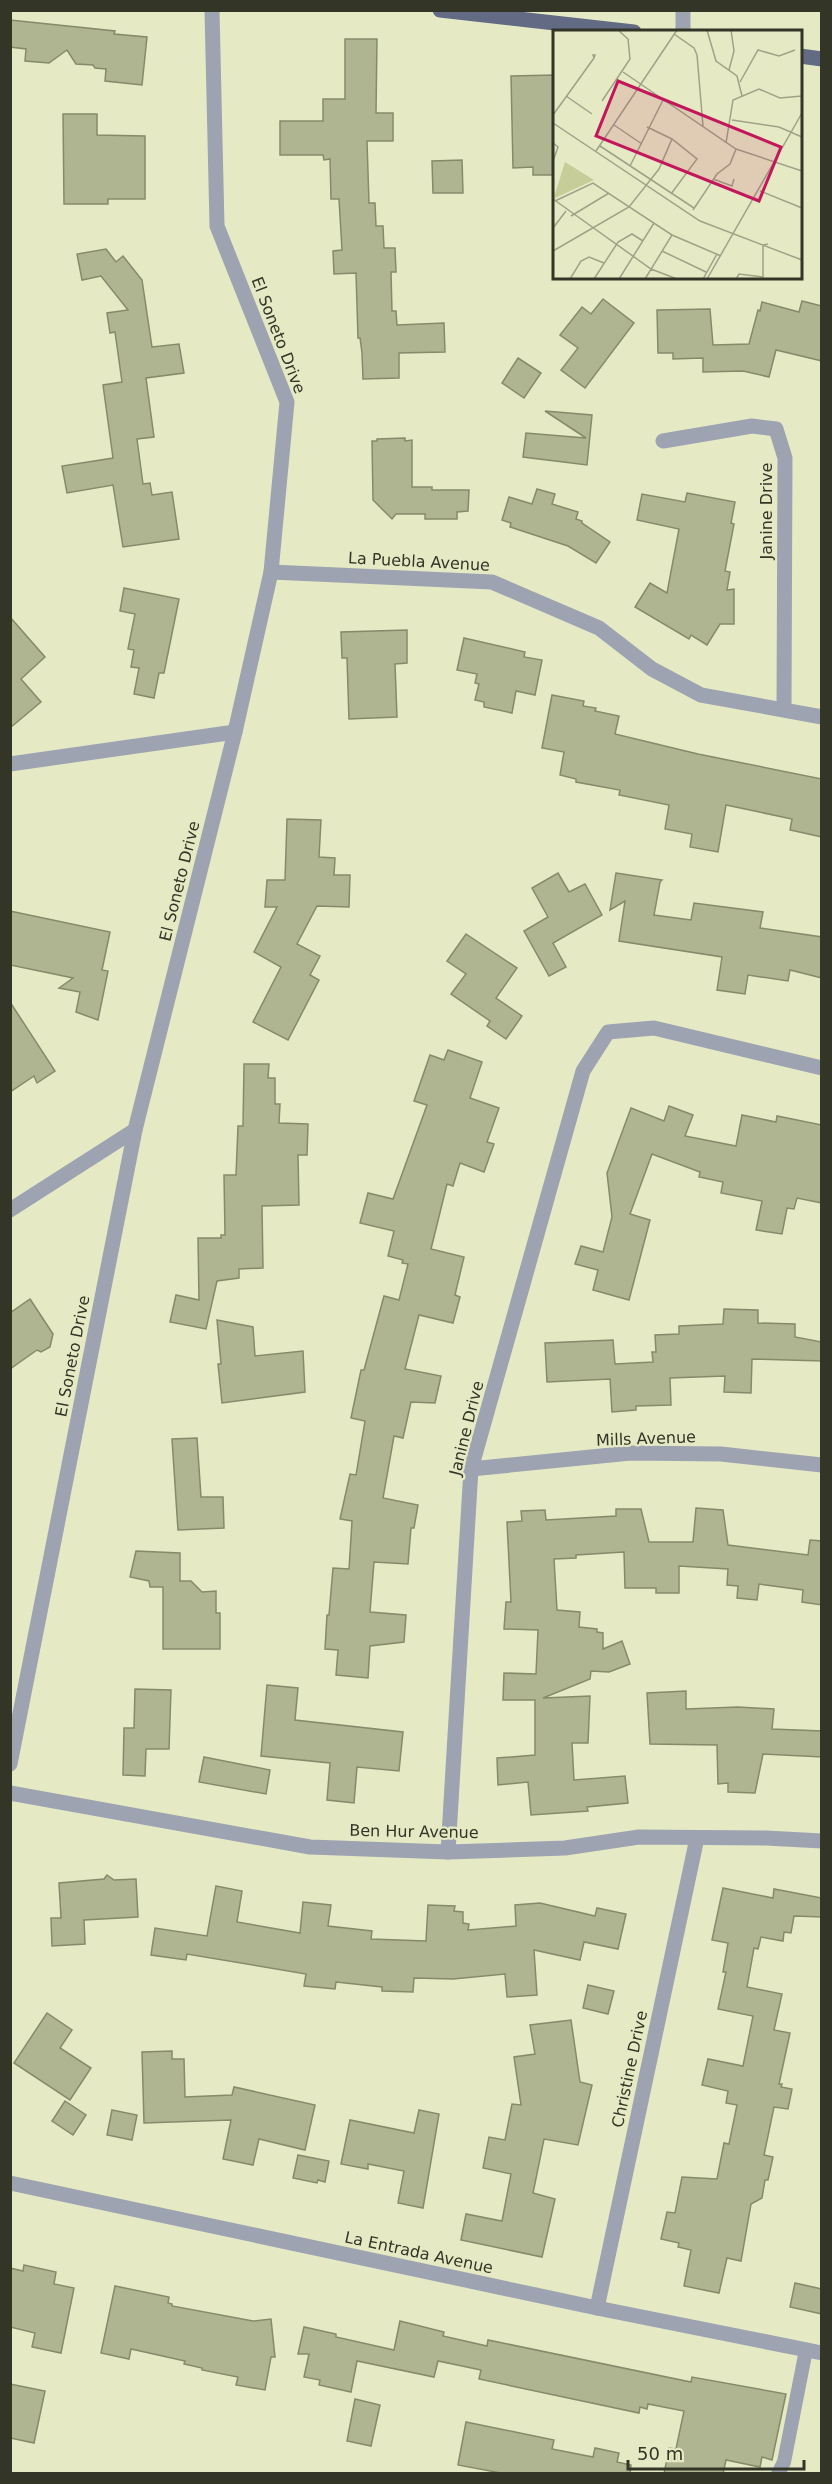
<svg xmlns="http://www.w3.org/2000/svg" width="832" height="2484" font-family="'DejaVu Sans',sans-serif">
  <rect width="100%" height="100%" fill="#e5eac5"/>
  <g fill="#afb491" stroke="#868a69" stroke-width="1.5">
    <path d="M 10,20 L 115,31 L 114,34 L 147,37 L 142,85 L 105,81 L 106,69 L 95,68 L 93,65 L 76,64 L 67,50 L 49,63 L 25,61 L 26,49 L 10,47 Z"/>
    <path d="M 345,39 L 377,39 L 376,113 L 393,113 L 393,141 L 367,141 L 369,203 L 375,203 L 376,226 L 383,226 L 384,248 L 395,248 L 396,272 L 391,272 L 392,311 L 396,311 L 397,325 L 444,323 L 445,352 L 399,353 L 399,378 L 363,379 L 362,353 L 360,338 L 358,338 L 356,273 L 334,274 L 333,251 L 342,250 L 339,199 L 331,199 L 330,159 L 324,160 L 323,155 L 280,155 L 280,121 L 323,121 L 323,99 L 345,99 Z"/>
    <path d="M 555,75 L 555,175 L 533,175 L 533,167 L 513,168 L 511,76 Z"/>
    <path d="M 63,114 L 97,114 L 97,135 L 145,136 L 145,199 L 108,199 L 108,204 L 64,204 Z"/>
    <path d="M 462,160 L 463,193 L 433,193 L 432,161 Z"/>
    <path d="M 106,249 L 116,262 L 123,256 L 142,280 L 152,347 L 179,344 L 184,373 L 146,378 L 154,437 L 137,439 L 143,484 L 150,483 L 152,495 L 172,492 L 179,539 L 123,547 L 113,485 L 67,493 L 62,466 L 113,458 L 103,385 L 122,382 L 115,332 L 110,333 L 107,313 L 128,310 L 101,276 L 82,280 L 77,254 Z"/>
    <path d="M 603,299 L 634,323 L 585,388 L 561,370 L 578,348 L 560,335 L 582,307 L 591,314 Z"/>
    <path d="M 802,301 L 822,306 L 822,361 L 776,350 L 769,377 L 743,371 L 703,372 L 703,358 L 673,359 L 673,353 L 658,353 L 657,310 L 710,309 L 713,345 L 749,344 L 758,310 L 760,311 L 762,302 L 799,312 Z"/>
    <path d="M 518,358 L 541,373 L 524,398 L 502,383 Z"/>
    <path d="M 545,411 L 592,415 L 587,465 L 523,457 L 526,433 L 586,438 Z"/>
    <path d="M 405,438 L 405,441 L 412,440 L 412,487 L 432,487 L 432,490 L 469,490 L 468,511 L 457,512 L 457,519 L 425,519 L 425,514 L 396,514 L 392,519 L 373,500 L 372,441 L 377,441 L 377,439 Z"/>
    <path d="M 537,489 L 555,494 L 552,504 L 578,512 L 576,519 L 582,521 L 582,523 L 610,542 L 596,563 L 568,546 L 510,527 L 511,523 L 502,520 L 509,497 L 532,504 Z"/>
    <path d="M 687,493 L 735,502 L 731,523 L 734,524 L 725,571 L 730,572 L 727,590 L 734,589 L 734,624 L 720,624 L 707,645 L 691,635 L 689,639 L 635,607 L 650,583 L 667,593 L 679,529 L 637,520 L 642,494 L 685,502 Z"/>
    <path d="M 124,588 L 179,599 L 164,673 L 159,673 L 154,698 L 134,694 L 139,668 L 131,667 L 134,650 L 128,649 L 135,614 L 120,611 Z"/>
    <path d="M 10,617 L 45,657 L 21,679 L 41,702 L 10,728 Z"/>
    <path d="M 407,630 L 407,663 L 395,664 L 397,717 L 349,719 L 347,658 L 342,658 L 341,632 Z"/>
    <path d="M 464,638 L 525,652 L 524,657 L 542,660 L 535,695 L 516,691 L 512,713 L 484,707 L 484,702 L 475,700 L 479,684 L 475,683 L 477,674 L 457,670 Z"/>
    <path d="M 552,695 L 584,701 L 583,706 L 596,708 L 595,711 L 619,716 L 615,734 L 698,754 L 822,779 L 822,837 L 790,830 L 792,819 L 726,805 L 718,852 L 690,847 L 692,834 L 665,829 L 669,805 L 619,795 L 620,790 L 576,782 L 576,779 L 560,775 L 564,752 L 542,748 Z"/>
    <path d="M 287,819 L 321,820 L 319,857 L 335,858 L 334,875 L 350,875 L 349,907 L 317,906 L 297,944 L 320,956 L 310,975 L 319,980 L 288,1040 L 253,1022 L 281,967 L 254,952 L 277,907 L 265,907 L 267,880 L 285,880 Z"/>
    <path d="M 558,873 L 569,892 L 585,884 L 602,915 L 553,943 L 566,967 L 549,976 L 524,931 L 548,917 L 532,888 Z"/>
    <path d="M 616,873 L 662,880 L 660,882 L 654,915 L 691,920 L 694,903 L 763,912 L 760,928 L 822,937 L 822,978 L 790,970 L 788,981 L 748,975 L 745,994 L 717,990 L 722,957 L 619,941 L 625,901 L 610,910 Z"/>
    <path d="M 10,911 L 110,932 L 102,970 L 108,971 L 98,1020 L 76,1012 L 80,992 L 59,988 L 73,978 L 10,965 Z"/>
    <path d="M 466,934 L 517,968 L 496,998 L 522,1016 L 506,1039 L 487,1026 L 490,1021 L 451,994 L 466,974 L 447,961 Z"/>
    <path d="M 10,1002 L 55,1071 L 37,1083 L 34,1076 L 10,1092 Z"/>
    <path d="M 448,1050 L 482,1062 L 470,1098 L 499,1108 L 487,1142 L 494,1144 L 484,1172 L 460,1163 L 453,1186 L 447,1184 L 431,1249 L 464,1257 L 455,1295 L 460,1297 L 453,1323 L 419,1315 L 405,1369 L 441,1376 L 435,1403 L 411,1402 L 403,1438 L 394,1436 L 383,1498 L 418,1505 L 414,1528 L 411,1528 L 408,1564 L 374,1562 L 370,1612 L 406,1615 L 404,1642 L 370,1646 L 368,1678 L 336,1675 L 338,1650 L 325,1649 L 327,1615 L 329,1615 L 333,1568 L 349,1569 L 352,1521 L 340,1519 L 350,1474 L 356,1475 L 365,1421 L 351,1418 L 361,1370 L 364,1370 L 384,1296 L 399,1300 L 408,1264 L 402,1263 L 403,1260 L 388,1256 L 394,1231 L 360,1223 L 368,1193 L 393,1199 L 427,1105 L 414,1101 L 430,1055 L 444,1060 Z"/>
    <path d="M 244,1064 L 269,1064 L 268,1078 L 275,1078 L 275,1104 L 280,1104 L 279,1123 L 308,1124 L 307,1155 L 298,1155 L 299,1205 L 262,1206 L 263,1268 L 239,1269 L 239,1278 L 217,1281 L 206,1329 L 170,1322 L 176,1295 L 199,1300 L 198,1238 L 221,1238 L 221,1235 L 225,1235 L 224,1175 L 236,1175 L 238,1126 L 243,1126 Z"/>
    <path d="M 669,1106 L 693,1115 L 685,1136 L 736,1146 L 742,1115 L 776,1122 L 777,1116 L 822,1125 L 822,1203 L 797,1198 L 794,1209 L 787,1208 L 782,1234 L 756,1230 L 762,1201 L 721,1193 L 723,1182 L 699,1177 L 700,1172 L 652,1154 L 630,1214 L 650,1220 L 629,1300 L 593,1290 L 598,1270 L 575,1264 L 581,1246 L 603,1252 L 612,1217 L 607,1173 L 631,1108 L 664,1121 Z"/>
    <path d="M 30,1299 L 53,1334 L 50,1347 L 41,1352 L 37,1350 L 10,1369 L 10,1313 Z"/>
    <path d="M 724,1309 L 758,1310 L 758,1323 L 795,1324 L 795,1337 L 822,1342 L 822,1361 L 752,1359 L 751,1393 L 724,1392 L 725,1376 L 670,1378 L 671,1405 L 636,1406 L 636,1410 L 612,1412 L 610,1379 L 547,1382 L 545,1343 L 613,1340 L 615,1364 L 653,1362 L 652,1352 L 656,1352 L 655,1335 L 679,1334 L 679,1326 L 723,1324 Z"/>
    <path d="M 217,1320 L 253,1327 L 255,1356 L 303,1351 L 305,1392 L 222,1403 L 218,1364 L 221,1364 Z"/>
    <path d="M 197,1438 L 201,1497 L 223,1497 L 224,1528 L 178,1530 L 172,1439 Z"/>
    <path d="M 696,1508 L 723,1510 L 728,1545 L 808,1555 L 810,1540 L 822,1541 L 822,1605 L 802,1602 L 803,1590 L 759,1584 L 757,1600 L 737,1598 L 738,1586 L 727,1585 L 728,1569 L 679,1566 L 679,1593 L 656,1593 L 656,1588 L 625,1588 L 624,1552 L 576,1555 L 576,1558 L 554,1559 L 557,1610 L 580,1612 L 579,1627 L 597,1629 L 597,1632 L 603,1633 L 603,1649 L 622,1641 L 630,1664 L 609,1672 L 591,1671 L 590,1679 L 543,1698 L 590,1696 L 588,1743 L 572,1743 L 574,1780 L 625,1776 L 628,1803 L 587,1807 L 588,1811 L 531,1815 L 528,1782 L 498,1785 L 497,1758 L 535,1755 L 535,1700 L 503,1700 L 504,1673 L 536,1674 L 538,1630 L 504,1629 L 506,1602 L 511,1602 L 507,1522 L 522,1521 L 521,1511 L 545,1510 L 546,1520 L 616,1516 L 616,1509 L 641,1509 L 649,1542 L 693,1542 Z"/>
    <path d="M 136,1551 L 180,1553 L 180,1581 L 191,1581 L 202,1592 L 216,1591 L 216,1613 L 220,1613 L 220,1649 L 163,1649 L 163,1587 L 150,1587 L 149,1581 L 130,1577 Z"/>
    <path d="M 267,1685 L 298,1688 L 295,1720 L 403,1732 L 399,1771 L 357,1767 L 354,1803 L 327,1800 L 330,1763 L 261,1756 Z"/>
    <path d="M 135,1689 L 171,1690 L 169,1749 L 146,1749 L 145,1776 L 123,1775 L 124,1728 L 134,1728 Z"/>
    <path d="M 686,1691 L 686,1709 L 738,1707 L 774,1709 L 772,1729 L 822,1731 L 822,1757 L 763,1754 L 755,1793 L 728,1792 L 728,1783 L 718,1784 L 717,1745 L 650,1744 L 647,1693 Z"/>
    <path d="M 204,1757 L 270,1770 L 266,1794 L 199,1782 Z"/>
    <path d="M 107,1875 L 114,1880 L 136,1879 L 138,1917 L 84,1920 L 85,1944 L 52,1946 L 51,1918 L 61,1918 L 59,1883 L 104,1879 Z"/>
    <path d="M 216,1886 L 242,1891 L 237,1922 L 300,1933 L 303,1902 L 331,1905 L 328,1926 L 372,1931 L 371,1939 L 426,1941 L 428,1905 L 455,1906 L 454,1911 L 463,1912 L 463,1923 L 469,1924 L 468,1930 L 516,1926 L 515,1905 L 540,1903 L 595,1916 L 597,1908 L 626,1914 L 618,1949 L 584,1942 L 580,1960 L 534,1950 L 537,1995 L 507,1997 L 505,1974 L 453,1979 L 414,1978 L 413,1992 L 382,1991 L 382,1987 L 336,1982 L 335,1989 L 304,1986 L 306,1974 L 187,1954 L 186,1960 L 151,1955 L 155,1928 L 207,1936 Z"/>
    <path d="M 723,1888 L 773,1898 L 774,1889 L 822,1898 L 822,1917 L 794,1916 L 791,1933 L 784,1932 L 783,1941 L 761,1937 L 758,1949 L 754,1948 L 747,1987 L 782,1994 L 774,2030 L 790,2033 L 779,2084 L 782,2084 L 781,2087 L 792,2089 L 788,2109 L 774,2107 L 764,2155 L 773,2157 L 768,2180 L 765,2180 L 762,2198 L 751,2204 L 741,2261 L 727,2258 L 719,2293 L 684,2286 L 691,2250 L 678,2247 L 679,2243 L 661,2239 L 667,2212 L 675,2213 L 682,2177 L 717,2179 L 724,2143 L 729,2144 L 737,2105 L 726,2103 L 728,2091 L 702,2085 L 708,2059 L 743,2066 L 753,2016 L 718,2009 L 726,1972 L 723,1972 L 728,1943 L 712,1940 Z"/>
    <path d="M 588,1985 L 614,1991 L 608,2014 L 583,2008 Z"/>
    <path d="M 47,2013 L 72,2030 L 60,2048 L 91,2068 L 70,2100 L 14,2063 Z"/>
    <path d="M 571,2020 L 580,2082 L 592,2085 L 578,2145 L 544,2139 L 533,2193 L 555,2199 L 542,2257 L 461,2240 L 466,2214 L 502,2221 L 511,2174 L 483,2168 L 489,2137 L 505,2140 L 512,2104 L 521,2105 L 514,2057 L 535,2054 L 530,2025 Z"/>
    <path d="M 172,2051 L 172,2059 L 184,2059 L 185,2097 L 232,2095 L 234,2087 L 315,2105 L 305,2150 L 259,2139 L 253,2165 L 223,2159 L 231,2120 L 144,2123 L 142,2052 Z"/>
    <path d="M 65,2101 L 86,2115 L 73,2135 L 52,2121 Z"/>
    <path d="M 112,2110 L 137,2115 L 132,2140 L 107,2135 Z"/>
    <path d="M 419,2110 L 439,2114 L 423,2208 L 398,2203 L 404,2171 L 368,2164 L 368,2169 L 341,2164 L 350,2120 L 414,2133 Z"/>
    <path d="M 298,2155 L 329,2161 L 325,2182 L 318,2180 L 317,2183 L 293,2178 Z"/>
    <path d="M 24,2265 L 56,2272 L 54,2284 L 74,2288 L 61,2353 L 32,2347 L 35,2333 L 10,2327 L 10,2268 L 23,2271 Z"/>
    <path d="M 795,2283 L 822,2289 L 822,2314 L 790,2307 Z"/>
    <path d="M 115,2286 L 169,2297 L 168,2303 L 172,2304 L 172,2306 L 253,2321 L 271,2319 L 275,2357 L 271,2357 L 265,2390 L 236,2385 L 238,2377 L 202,2370 L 202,2368 L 184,2364 L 185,2361 L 131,2349 L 129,2359 L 101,2353 Z"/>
    <path d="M 400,2321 L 444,2332 L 443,2336 L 487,2346 L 488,2340 L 691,2382 L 692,2377 L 786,2394 L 772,2460 L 762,2457 L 760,2467 L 726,2460 L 723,2474 L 664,2474 L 669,2448 L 676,2449 L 684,2411 L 648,2404 L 647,2409 L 640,2407 L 639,2413 L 479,2379 L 481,2370 L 438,2361 L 434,2377 L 357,2361 L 351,2392 L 319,2385 L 320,2380 L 304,2377 L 309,2354 L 298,2354 L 304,2327 L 336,2334 L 336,2337 L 394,2350 Z"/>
    <path d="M 10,2384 L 45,2391 L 34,2443 L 10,2438 Z"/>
    <path d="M 355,2399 L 380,2405 L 371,2446 L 347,2441 Z"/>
    <path d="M 466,2422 L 554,2440 L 552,2449 L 593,2457 L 595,2448 L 619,2453 L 617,2462 L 631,2465 L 630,2474 L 506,2474 L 458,2465 Z"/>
  </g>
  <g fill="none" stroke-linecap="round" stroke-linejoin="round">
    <path stroke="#9ea3b1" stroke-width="14" d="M 778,2474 L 784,2462 L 806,2350"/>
    <g stroke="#9ea3b1" stroke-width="15">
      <path d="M 683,32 L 683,10"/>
      <path d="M 663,441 L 752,426 L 776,429 L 785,458 L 784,708"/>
      <path d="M 271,572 L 492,582 L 599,628 L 652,669 L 701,695 L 822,717"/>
      <path d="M 10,764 L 235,732"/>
      <path d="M 10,1210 L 135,1130"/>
      <path d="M 471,1469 L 631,1453 L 721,1454 L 822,1465"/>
      <path d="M 10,1764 L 135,1130 L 235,732 L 271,572 L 287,402 L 217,226 L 212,10"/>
      <path d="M 10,1793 L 310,1847 L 448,1852 L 565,1848 L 639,1837 L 766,1838 L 822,1841"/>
      <path d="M 448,1852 L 471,1469 L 583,1071 L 608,1032 L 654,1028 L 822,1068"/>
      <path d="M 10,2183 L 597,2308 L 822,2353"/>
      <path d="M 597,2308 L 697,1838"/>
    </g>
    <g stroke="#636b84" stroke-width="15">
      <path d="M 440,10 L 634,32"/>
      <path d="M 800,56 L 822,59"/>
    </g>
  </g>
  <g text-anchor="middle" stroke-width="4.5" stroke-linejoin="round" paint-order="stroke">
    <g font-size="16" fill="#333527" stroke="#e5eac5">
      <text transform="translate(279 335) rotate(69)" y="6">El Soneto Drive</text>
      <text transform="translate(766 511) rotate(-90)" y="6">Janine Drive</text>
      <text transform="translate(419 561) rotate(3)" y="6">La Puebla Avenue</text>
      <text transform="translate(179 881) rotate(-76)" y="6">El Soneto Drive</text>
      <text transform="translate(72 1356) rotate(-79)" y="6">El Soneto Drive</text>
      <text transform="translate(466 1428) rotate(-76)" y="6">Janine Drive</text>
      <text transform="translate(646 1438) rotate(-2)" y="6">Mills Avenue</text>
      <text transform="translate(414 1831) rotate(1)" y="6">Ben Hur Avenue</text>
      <text transform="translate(629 2069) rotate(-78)" y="6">Christine Drive</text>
      <text transform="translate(419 2252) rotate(12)" y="6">La Entrada Avenue</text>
    </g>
  </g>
  <g transform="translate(553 30)">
    <rect width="249" height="249" fill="#e5eac5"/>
    <path d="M 12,132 L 41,150 L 2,168 L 1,167 Z" fill="#c7cd98"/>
    <path fill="none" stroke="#9ea286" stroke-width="1.5" d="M 154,0 L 163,31 L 184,46 L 189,66M 121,4 L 141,18 L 144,25 L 150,96M 176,40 L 181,21 L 178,0M 70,42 L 183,119 L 249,141M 187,52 L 205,20 L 226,26 L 242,20M 13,66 L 39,84M 49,71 L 77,29 L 75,9 L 65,0M 0,85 L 41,28 L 40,25 L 42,25 L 41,28M 179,90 L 226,97 L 249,107M 0,93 L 147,191 L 249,230M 61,95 L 89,114M 94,97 L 119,109 L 144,129 L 118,164M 0,113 L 5,117 L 0,131M 173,113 L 180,70 L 206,59 L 227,68 L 249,66M 47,116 L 141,178M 43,121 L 124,0M 77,136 L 110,70M 160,149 L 179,156 L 181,149M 207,161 L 249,178M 0,169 L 98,239 L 124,249M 2,171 L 40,153 L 119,205 L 168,226M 140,180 L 164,144 L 177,134 L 183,119M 18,186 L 56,163M 0,198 L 13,181M 0,221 L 76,177 L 106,139 L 119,109M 109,221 L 153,242M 17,249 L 28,231 L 36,227 L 51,233M 41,249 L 65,212 L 79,204 L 90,211M 66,249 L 101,193M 92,249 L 119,205M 150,249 L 164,224M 154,249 L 249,83M 183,249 L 186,244 L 210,247M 210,249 L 210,215 L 215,214"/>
    <path fill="#c2185b" fill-opacity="0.15" stroke="#c2185b" stroke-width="3" d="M 65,51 L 228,117 L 206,171 L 43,106 Z"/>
    <rect width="249" height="249" fill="none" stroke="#333527" stroke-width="3"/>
  </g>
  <rect width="832" height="2484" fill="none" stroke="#333527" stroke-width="24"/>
  <path d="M628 2460v9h176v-9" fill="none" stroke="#333527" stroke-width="3"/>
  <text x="637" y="2460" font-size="18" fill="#333527" stroke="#e5eac5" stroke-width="4.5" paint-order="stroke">50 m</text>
</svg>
